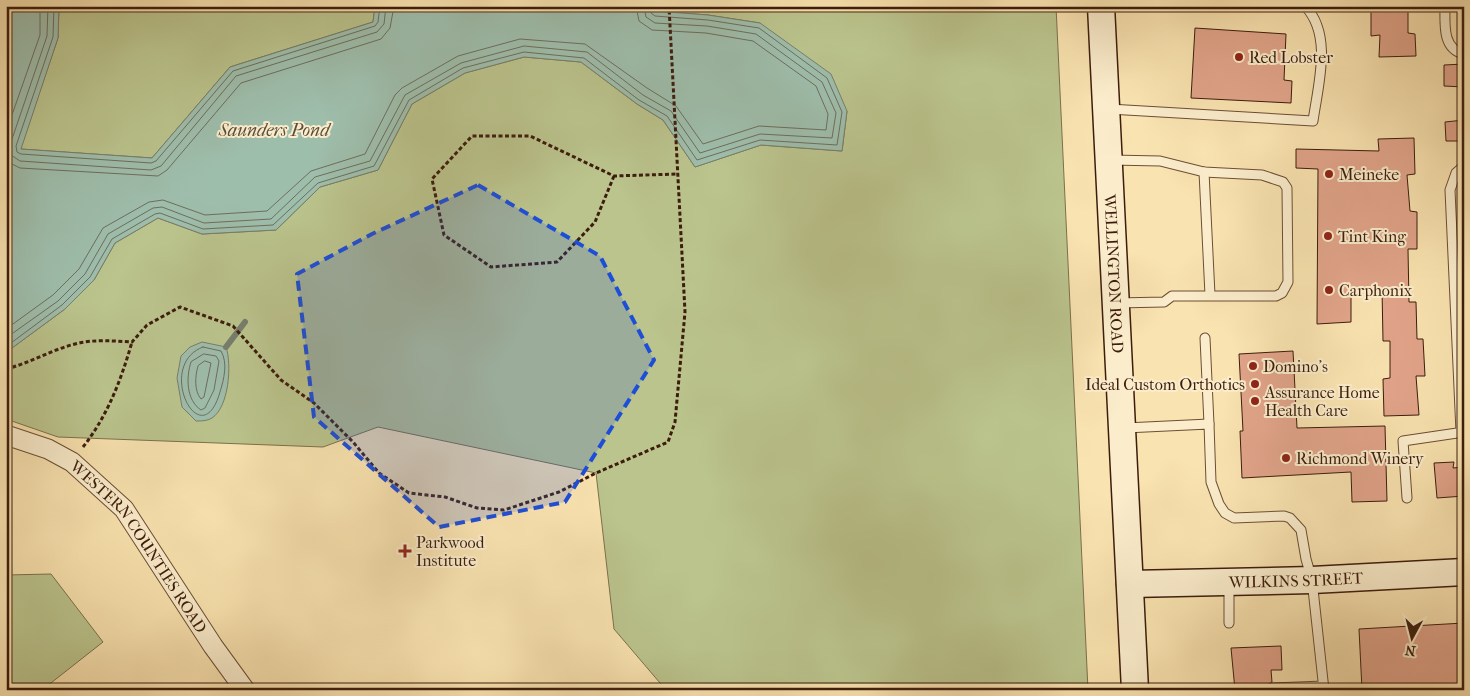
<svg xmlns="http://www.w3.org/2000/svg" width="1470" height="696" font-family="'IM FELL French Canon',serif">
  <rect width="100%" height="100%" fill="#f9e3b0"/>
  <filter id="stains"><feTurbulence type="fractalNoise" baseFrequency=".004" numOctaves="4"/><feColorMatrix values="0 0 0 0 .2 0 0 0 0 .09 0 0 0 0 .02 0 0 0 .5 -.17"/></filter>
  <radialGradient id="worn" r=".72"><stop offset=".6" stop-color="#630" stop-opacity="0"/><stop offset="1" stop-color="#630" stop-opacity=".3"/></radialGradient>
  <g fill="#bbc48d" stroke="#7c704d">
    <path d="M 59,6 L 375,6 L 373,22 L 230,67 L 152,158 L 20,149 L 58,38 Z"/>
    <path d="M 655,6 L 1056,6 L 1088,690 L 666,690 L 614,629 L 596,473 L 378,427 L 323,447 L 58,437 L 6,419 L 6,349 L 12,348 L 65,309 L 94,280 L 115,243 L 158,218 L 202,234 L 276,230 L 320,187 L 378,170 L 412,104 L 465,73 L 524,57 L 581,62 L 637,104 L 663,120 L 695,167 L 761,145 L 842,151 L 847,111 L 760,23 L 708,15 L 655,11 Z"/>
    <path d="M 51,574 L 103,642 L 42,690 L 6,690 L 6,575 Z"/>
  </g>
  <g fill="#9ebeac" stroke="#777e6c">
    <path d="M 6,6 L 59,6 L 58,38 L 21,149 L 152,158 L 230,67 L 373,22 L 375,6 L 655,6 L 655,11 L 708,15 L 760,23 L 831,74 L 847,111 L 842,151 L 761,145 L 695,167 L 663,120 L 637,104 L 581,62 L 524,57 L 465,73 L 412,104 L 378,170 L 320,187 L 276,230 L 202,234 L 158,218 L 115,243 L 94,280 L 65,309 L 12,348 L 6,349 Z"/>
    <path d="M 202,342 L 226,347 C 232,364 229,407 212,418 C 207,421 201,421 196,421 L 182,407 L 177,378 L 181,356 L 190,347 Z"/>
  </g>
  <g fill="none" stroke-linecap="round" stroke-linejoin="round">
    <g stroke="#6d6e5c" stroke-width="1">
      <path d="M 48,6 L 47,36 L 10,145 L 11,155 L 20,161 L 151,170 L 161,166 L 236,76 L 377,32 L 384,24 L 386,6"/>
      <path d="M 54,6 L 53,37 L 16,146 L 17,152 L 21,154 L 151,163 L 156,161 L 233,71 L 375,26 L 378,22 L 380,6"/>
      <path d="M 6,132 L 40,35 L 40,6"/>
      <path d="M 6,161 L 20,168 L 158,176 L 167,170 L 241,83 L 381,39 L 390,28 L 394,6"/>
      <path d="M 6,329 L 53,295 L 79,269 L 103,228 L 149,202 L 163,200 L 205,215 L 267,211 L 311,171 L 365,154 L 395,95 L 402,88 L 458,56 L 520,39 L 585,44 L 647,88 L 676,106 L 703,144 L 759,126 L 826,130 L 828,114 L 816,86 L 753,41 L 706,33 L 652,30 L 639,21 L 636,6"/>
      <path d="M 6,338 L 58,301 L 85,274 L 108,234 L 153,208 L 162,207 L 204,223 L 271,219 L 315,177 L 370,161 L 405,95 L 461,63 L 524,46 L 587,52 L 643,95 L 671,111 L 700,153 L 760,134 L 832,138 L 836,113 L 822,82 L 756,34 L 707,26 L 655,23 L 646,17 L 644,6"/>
      <path d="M 6,344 L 11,343 L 62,305 L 90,277 L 112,239 L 155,214 L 160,213 L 203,229 L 273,225 L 318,183 L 374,166 L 409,100 L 463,68 L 524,52 L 584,58 L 639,100 L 667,116 L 697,160 L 760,140 L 837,145 L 842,112 L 827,78 L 759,28 L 708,20 L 655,16 L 651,13 L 650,6"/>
      <path d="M 203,347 L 221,351 C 228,363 224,379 220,392 C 201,458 154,365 203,347 Z"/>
      <path d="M 204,354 L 216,356 L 219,361 L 214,390 L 205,408 L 201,410 C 186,400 186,377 191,362 Z"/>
      <path d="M 205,361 L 211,363 L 204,397 L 201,399 C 194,391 195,376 198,366 Z"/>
    </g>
    <path stroke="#777e6c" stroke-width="6" d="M 226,347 L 245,322"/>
  </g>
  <g fill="#e1a48a" stroke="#3c1d0d">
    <path d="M 1371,6 L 1408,6 L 1408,33 L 1415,34 L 1416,56 L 1379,57 L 1380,35 L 1371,36 Z"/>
    <path d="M 1195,28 L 1286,34 L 1284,80 L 1292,81 L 1291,103 L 1191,98 Z"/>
    <path d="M 1464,64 L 1464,87 L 1444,86 L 1444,65 Z"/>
    <path d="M 1464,120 L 1464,141 L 1446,141 L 1445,122 Z"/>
    <path d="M 1414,138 L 1415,174 L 1407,175 L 1410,211 L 1417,212 L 1417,249 L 1408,249 L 1409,302 L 1416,302 L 1417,339 L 1423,339 L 1425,376 L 1416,376 L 1419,415 L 1384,416 L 1383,379 L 1390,378 L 1390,341 L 1383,341 L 1382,289 L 1351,291 L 1351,322 L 1317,324 L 1318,169 L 1296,168 L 1296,149 L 1379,151 L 1378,139 Z"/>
    <path d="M 1293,351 L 1297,428 L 1385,426 L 1387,501 L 1352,502 L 1351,472 L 1242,478 L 1240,431 L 1243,431 L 1239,354 Z"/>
    <path d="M 1454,462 L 1453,468 L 1464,467 L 1464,496 L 1437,498 L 1434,463 Z"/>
    <path d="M 1464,623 L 1464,690 L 1362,690 L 1359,629 Z"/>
    <path d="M 1281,646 L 1282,670 L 1271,670 L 1272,682 L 1267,685 L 1266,690 L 1235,690 L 1231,648 Z"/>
  </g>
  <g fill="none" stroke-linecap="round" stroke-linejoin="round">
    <g stroke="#6b4e36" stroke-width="11">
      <g id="lane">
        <path d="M 1445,6 C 1445,24 1442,49 1464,54"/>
        <path d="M 1109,109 L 1313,121 C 1318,85 1333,35 1305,6"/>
        <path d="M 1111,160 L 1160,161 L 1204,172 L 1262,175 L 1283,182 L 1287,188 L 1288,282 L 1282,293 L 1276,296 L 1172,296 L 1164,302 L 1117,303"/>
        <path d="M 1204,172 L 1210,295"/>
        <path d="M 1205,338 L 1209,424"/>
        <path d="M 1125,428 L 1209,424 L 1211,482 L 1219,504 L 1225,513 L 1234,518 L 1284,516 L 1290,518 L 1301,530 L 1306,559 L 1312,580 L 1324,690"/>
        <path d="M 1461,432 L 1450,190 L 1456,173 L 1464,166"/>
        <path d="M 1407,498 L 1403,441 L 1464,432"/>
        <path d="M 1229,585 L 1229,623"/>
        <path d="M 1272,688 L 1324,686"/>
      </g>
    </g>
    <g stroke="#6b4e36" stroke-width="21">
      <g id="street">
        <path id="s1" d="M 6,435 L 48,449 L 72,462 L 124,509 L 213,646 L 245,690"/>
      </g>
    </g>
    <g stroke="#3c1d0d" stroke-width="29">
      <g id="secondary">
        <path id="s2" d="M 1101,6 L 1135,690"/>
        <path id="s3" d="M 1130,584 L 1312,580 L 1464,572"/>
      </g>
    </g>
    <g stroke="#3c1d0d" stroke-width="3" stroke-dasharray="4 2.5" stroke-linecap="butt">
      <path d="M 614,176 L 595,222 L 557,262 L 491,267 L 444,235 L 432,179 L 472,136 L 530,136 L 614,176 L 677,174"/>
      <path d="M 6,369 C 30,363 51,350 75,344 C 93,339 113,341 132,342 L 147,325 L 180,307 L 233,326 L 281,380 L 314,403 L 353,442 L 379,473 L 409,493 L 445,497 L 477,508 L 504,510 L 559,492 L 596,473 L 668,442 L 675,422 L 685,312 L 669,6"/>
      <path d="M 83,447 C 108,415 121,380 132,342"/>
    </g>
    <use href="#lane" stroke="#fbedcc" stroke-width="9"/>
    <use href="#street" stroke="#fbedcc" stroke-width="19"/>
    <use href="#secondary" stroke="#fbedcc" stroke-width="26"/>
  </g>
  <path fill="#1d4ed8" fill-opacity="0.2" stroke="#1d4ed8" stroke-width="4" stroke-dasharray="10 6" stroke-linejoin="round" d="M 478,185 L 600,256 L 654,360 L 565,502 L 439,527 L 314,417 L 297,274 L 372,234 Z"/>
  <g fill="#8f2418" stroke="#fbedcc" stroke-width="2">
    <circle cx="1239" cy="57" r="5"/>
    <circle cx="1329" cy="174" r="5"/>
    <circle cx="1328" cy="236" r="5"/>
    <circle cx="1329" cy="290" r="5"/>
    <circle cx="1253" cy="366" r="5"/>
    <circle cx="1255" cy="384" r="5"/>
    <circle cx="1255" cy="401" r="5"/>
    <circle cx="1286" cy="458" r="5"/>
    <path d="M402.5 543.5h5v5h5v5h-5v5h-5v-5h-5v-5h5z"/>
  </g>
  <g text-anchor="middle" stroke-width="4" stroke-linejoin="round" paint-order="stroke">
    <g font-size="16" fill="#3c1d0d" stroke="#fbedcc" text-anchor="start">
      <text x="1249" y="63">Red Lobster</text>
      <text x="1339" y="180">Meineke</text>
      <text x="1338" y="242">Tint King</text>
      <text x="1339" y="296">Carphonix</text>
      <text x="1263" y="372">Domino's</text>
      <text x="1245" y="390" text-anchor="end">Ideal Custom Orthotics</text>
      <text x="1265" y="398">Assurance Home<tspan x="1265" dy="18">Health Care</tspan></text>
      <text x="1296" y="464">Richmond Winery</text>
      <text x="416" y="548">Parkwood<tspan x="416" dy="18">Institute</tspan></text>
    </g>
    <g font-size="16" fill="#3c1d0d" stroke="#fbedcc">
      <text dy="6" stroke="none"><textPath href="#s2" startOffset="268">WELLINGTON ROAD</textPath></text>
      <text dy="6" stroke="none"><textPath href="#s1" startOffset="180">WESTERN COUNTIES ROAD</textPath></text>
      <text dy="6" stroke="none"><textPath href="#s3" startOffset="166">WILKINS STREET</textPath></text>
    </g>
    <g font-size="18" font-style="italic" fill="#594d3d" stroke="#fbedcc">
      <text x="274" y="136">Saunders Pond</text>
    </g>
  </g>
  <rect width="1470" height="696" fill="none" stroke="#f9e3b0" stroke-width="25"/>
  <rect x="8" y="8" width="1455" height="681" fill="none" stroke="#3c1d0d" stroke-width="2.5"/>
  <rect x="12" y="12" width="1445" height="671" fill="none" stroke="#3c1d0d"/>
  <g transform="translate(1412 638) rotate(187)" stroke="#fbedcc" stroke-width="4" paint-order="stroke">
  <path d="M0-4L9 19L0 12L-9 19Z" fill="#3c1d0d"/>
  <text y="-8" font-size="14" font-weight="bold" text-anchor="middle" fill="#3c1d0d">N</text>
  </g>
  <rect width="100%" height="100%" filter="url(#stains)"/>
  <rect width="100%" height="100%" fill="url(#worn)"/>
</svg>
